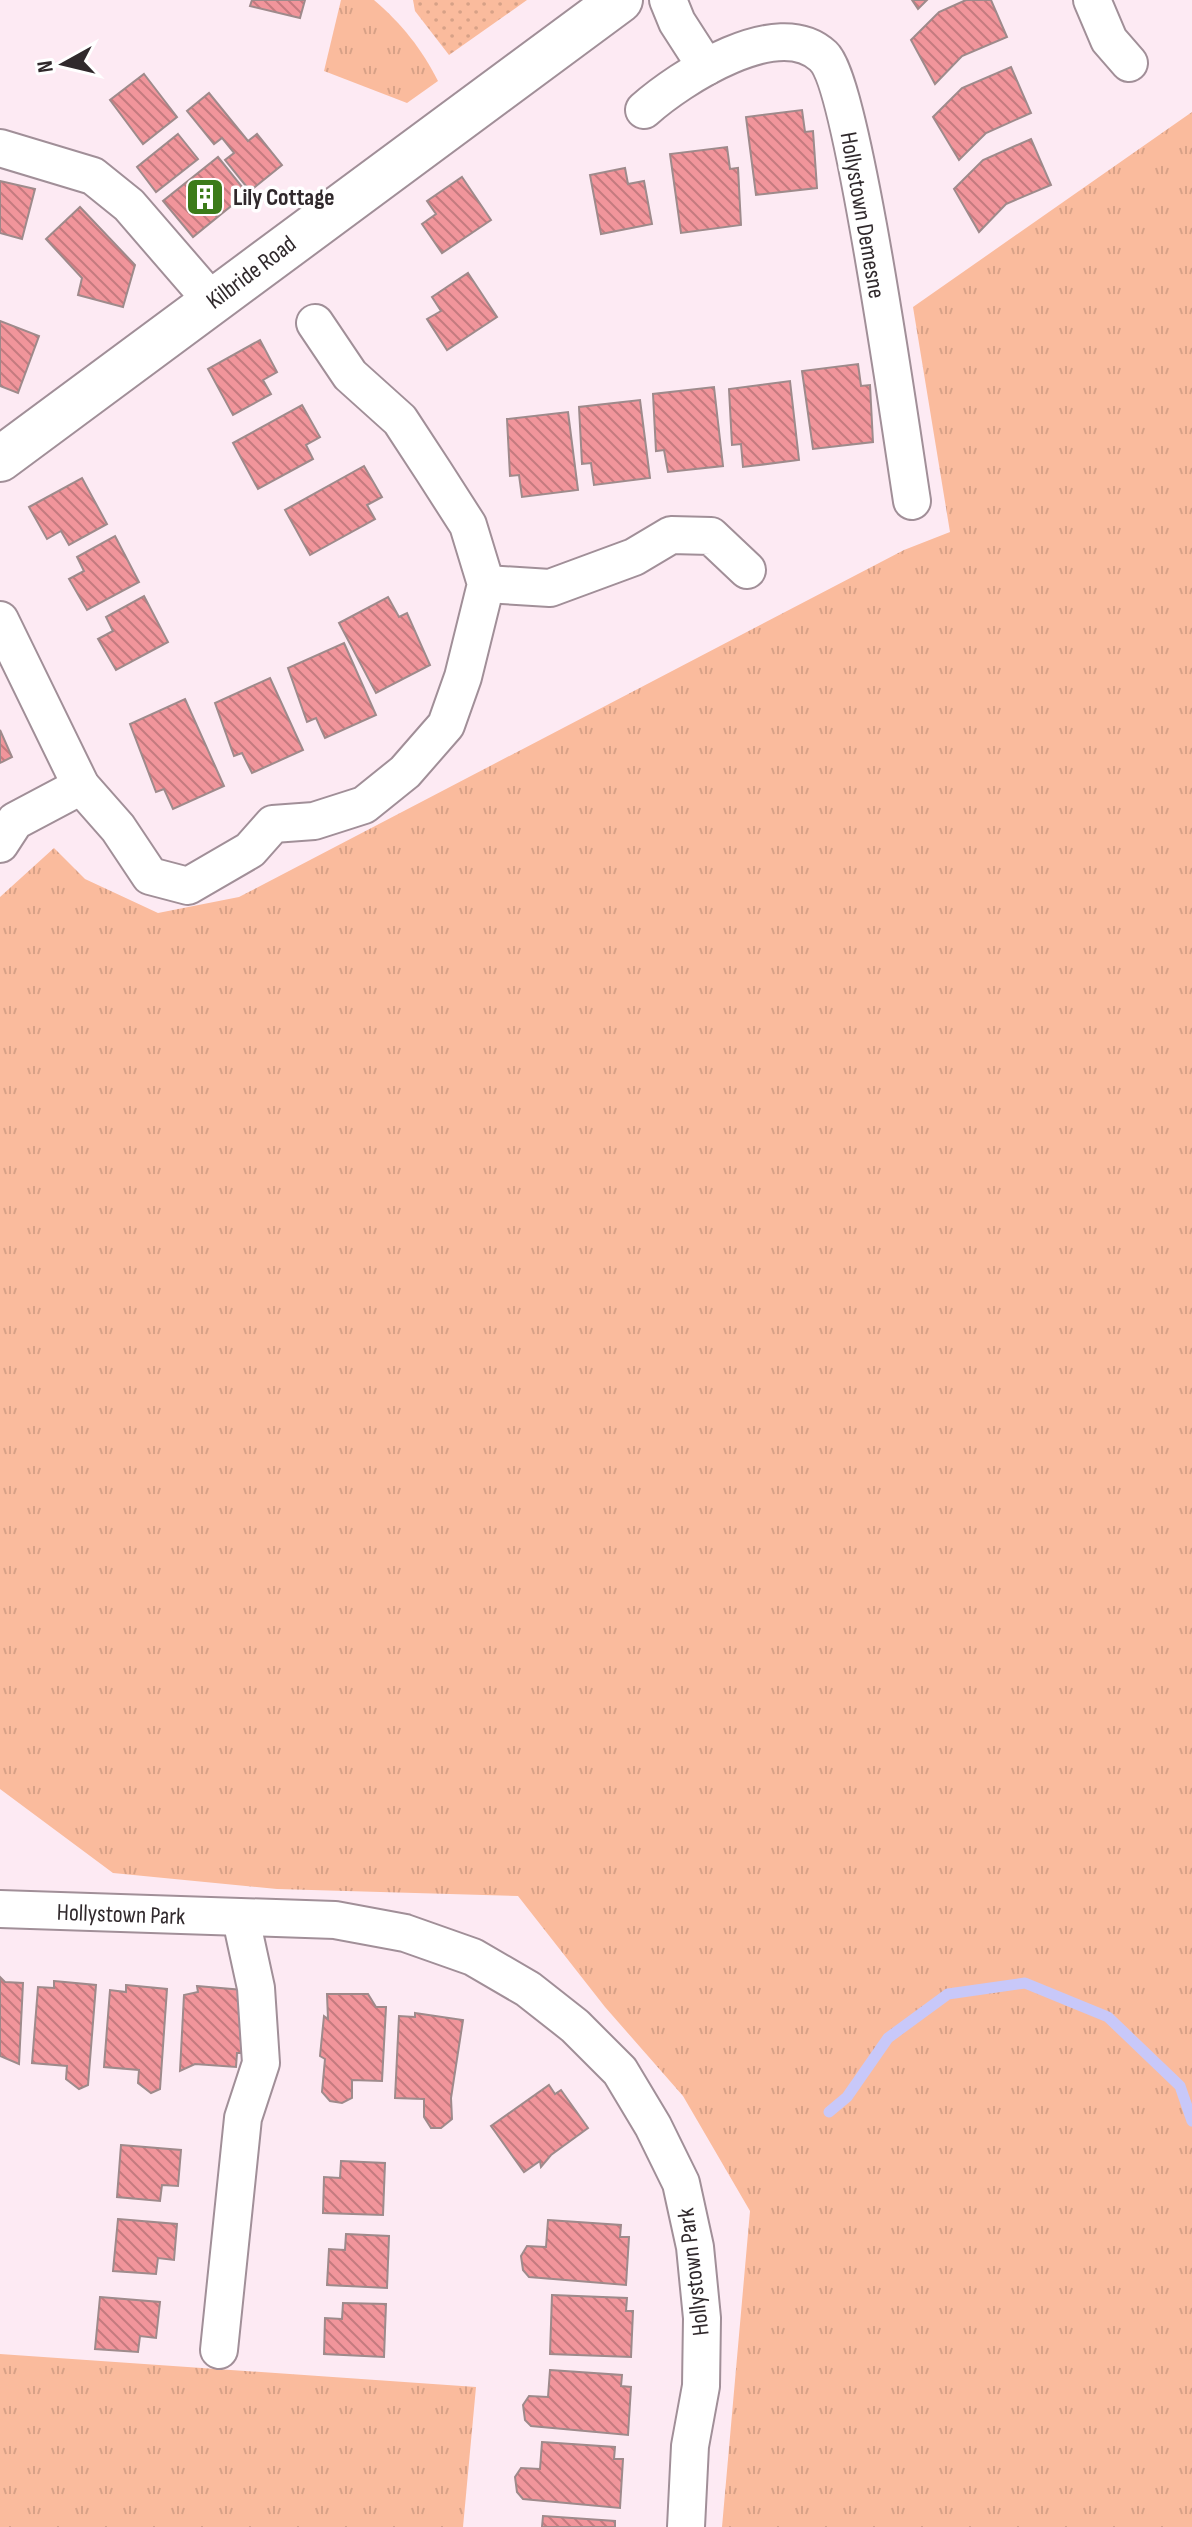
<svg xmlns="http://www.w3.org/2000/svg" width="1192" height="2527" font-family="'Sofia Sans Condensed',sans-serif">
  <defs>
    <pattern id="grass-tufts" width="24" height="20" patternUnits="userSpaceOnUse" patternTransform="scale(2)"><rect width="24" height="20" fill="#fabb9d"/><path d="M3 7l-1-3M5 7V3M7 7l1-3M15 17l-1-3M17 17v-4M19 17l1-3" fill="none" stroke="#d7a187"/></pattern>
    <pattern id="park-dots" width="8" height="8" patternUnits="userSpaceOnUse" patternTransform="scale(2)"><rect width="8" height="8" fill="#fabb9d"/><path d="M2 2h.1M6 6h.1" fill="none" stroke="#d7a187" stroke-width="1.8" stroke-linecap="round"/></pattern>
    <pattern id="building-back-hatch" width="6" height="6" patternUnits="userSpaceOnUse" patternTransform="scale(2)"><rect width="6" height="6" fill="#f1959b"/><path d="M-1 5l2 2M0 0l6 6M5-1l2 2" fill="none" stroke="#c47a7f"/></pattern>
  </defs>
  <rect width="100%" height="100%" fill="#fdeaf3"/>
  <g fill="url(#grass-tufts)">
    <path d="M 341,0 L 374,0 C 402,24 421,48 438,81 L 407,103 L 324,71 Z"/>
    <path d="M 1192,112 L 1192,2527 L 722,2527 L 750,2211 L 683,2096 L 605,2007 L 518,1896 L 277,1889 L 113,1873 L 0,1789 L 0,897 L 54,848 L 85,879 L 158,913 L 239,897 L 904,550 L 950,532 L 913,307 Z"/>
    <path d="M 0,2354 L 476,2387 L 463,2527 L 0,2527 Z"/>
  </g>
  <path fill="url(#park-dots)" d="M 413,0 L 527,0 L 449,55 L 415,11 Z"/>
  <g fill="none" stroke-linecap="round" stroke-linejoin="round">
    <path stroke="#c8c8f9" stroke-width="11" d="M 829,2112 L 847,2097 L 888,2038 L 948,1994 L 1025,1983 L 1108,2017 L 1180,2086 L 1192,2121"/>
  </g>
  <g fill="url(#building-back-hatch)" stroke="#9e8a8b" stroke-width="2">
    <path d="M 252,0 L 305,0 L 300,18 L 250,6 Z"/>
    <path d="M 912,0 L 927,0 L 918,9 Z"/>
    <path d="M 966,0 L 991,0 L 1007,37 L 962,56 L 935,84 L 911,40 L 939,12 Z"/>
    <path d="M 1011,67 L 1031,113 L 986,133 L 959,160 L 933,117 L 962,88 Z"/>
    <path d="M 144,74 L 177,117 L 143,144 L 110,100 Z"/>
    <path d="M 209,93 L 248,141 L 257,134 L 282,165 L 250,191 L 225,160 L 234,153 L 222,138 L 214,144 L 187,111 Z"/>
    <path d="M 802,110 L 805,132 L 813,131 L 817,188 L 756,195 L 746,117 Z"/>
    <path d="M 178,134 L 198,159 L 156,192 L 137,167 Z"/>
    <path d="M 1031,139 L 1051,185 L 1006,204 L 979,232 L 954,189 L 983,160 Z"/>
    <path d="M 727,147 L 730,169 L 738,168 L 741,225 L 681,233 L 670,154 Z"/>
    <path d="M 218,157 L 247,193 L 193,237 L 163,201 Z"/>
    <path d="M 625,168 L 628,184 L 644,181 L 652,224 L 601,234 L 590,175 Z"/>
    <path d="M 462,177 L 491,220 L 442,253 L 422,224 L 436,214 L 427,201 Z"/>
    <path d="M 0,181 L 35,189 L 22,239 L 0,233 Z"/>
    <path d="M 80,207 L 135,265 L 123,307 L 78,295 L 82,278 L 46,239 Z"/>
    <path d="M 468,273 L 497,317 L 447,350 L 427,319 L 441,311 L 432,297 Z"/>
    <path d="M 0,321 L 39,336 L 18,393 L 0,386 Z"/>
    <path d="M 260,340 L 277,372 L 263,380 L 271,394 L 233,415 L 208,369 Z"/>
    <path d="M 858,364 L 861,386 L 870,385 L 873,442 L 813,449 L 802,371 Z"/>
    <path d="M 790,381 L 799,460 L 743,467 L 741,444 L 732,445 L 729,389 Z"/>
    <path d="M 714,387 L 723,466 L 668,472 L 664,450 L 656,451 L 653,394 Z"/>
    <path d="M 640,400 L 650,478 L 594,485 L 591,463 L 582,464 L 579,407 Z"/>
    <path d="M 302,405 L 320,437 L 306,445 L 313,459 L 258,489 L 233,443 Z"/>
    <path d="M 568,412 L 578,490 L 522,497 L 519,475 L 510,476 L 507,419 Z"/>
    <path d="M 364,466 L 382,497 L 367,505 L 375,519 L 310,555 L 285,510 Z"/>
    <path d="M 82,478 L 107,524 L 69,545 L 61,531 L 47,539 L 29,507 Z"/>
    <path d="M 115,536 L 139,582 L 87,610 L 69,579 L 84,571 L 77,557 Z"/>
    <path d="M 144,596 L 168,642 L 116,670 L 98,639 L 113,631 L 106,617 Z"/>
    <path d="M 388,597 L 399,617 L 407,613 L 430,665 L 376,693 L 339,623 Z"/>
    <path d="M 344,643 L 376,715 L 325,738 L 316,718 L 307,722 L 288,668 Z"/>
    <path d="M 270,678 L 303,750 L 252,773 L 242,753 L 234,756 L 215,703 Z"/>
    <path d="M 185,699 L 224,786 L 173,809 L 164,789 L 156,792 L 130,724 Z"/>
    <path d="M 0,730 L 12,757 L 0,763 Z"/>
    <path d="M 0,1977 L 5,1982 L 23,1983 L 19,2064 L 0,2056 Z"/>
    <path d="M 54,1981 L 96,1985 L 88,2085 L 79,2089 L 66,2079 L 67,2066 L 32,2063 L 38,1987 L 54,1988 Z"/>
    <path d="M 126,1985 L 167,1989 L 160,2089 L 151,2093 L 138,2083 L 139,2070 L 104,2067 L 110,1990 L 126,1992 Z"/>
    <path d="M 197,1986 L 243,1990 L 242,2053 L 237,2053 L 236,2067 L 195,2064 L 180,2071 L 184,1995 L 198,1992 Z"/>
    <path d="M 327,1994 L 368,1994 L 376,2007 L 386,2007 L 382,2081 L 352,2080 L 352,2098 L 342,2103 L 330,2101 L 322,2092 L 325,2059 L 320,2056 L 324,2016 L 328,2019 Z"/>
    <path d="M 415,2013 L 463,2020 L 451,2098 L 452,2119 L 441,2128 L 431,2128 L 424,2117 L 424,2099 L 395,2098 L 399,2016 L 415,2017 Z"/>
    <path d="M 549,2085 L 555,2094 L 561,2090 L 588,2128 L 551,2155 L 541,2167 L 540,2161 L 524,2172 L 491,2126 Z"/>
    <path d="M 121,2145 L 181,2150 L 178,2186 L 162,2185 L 160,2201 L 117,2197 Z"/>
    <path d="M 341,2161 L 385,2163 L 383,2215 L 323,2213 L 324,2177 L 340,2178 Z"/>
    <path d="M 118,2219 L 177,2224 L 174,2260 L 158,2258 L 156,2274 L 113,2271 Z"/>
    <path d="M 548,2220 L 621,2225 L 620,2237 L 629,2237 L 626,2285 L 529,2277 L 523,2270 L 521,2256 L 527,2246 L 546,2247 Z"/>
    <path d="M 346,2234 L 389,2236 L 387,2288 L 327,2285 L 329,2249 L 345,2250 Z"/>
    <path d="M 552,2295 L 627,2298 L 626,2311 L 633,2311 L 631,2357 L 550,2354 Z"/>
    <path d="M 100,2297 L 160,2302 L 156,2338 L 140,2336 L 138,2352 L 95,2349 Z"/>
    <path d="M 343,2303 L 386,2304 L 384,2357 L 324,2354 L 325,2318 L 342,2319 Z"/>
    <path d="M 550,2370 L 622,2375 L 621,2386 L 631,2387 L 628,2435 L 531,2426 L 525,2420 L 523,2405 L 529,2396 L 548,2397 Z"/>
    <path d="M 542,2442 L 615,2447 L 614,2459 L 623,2459 L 620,2508 L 523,2499 L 517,2492 L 515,2477 L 521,2468 L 540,2469 Z"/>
    <path d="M 543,2516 L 615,2521 L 615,2527 L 542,2527 Z"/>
  </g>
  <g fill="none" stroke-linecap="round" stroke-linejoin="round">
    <g stroke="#a18f98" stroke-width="40">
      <g id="street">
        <path d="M 668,0 L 677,22 L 706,67"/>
        <path d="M 1092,0 L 1109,40 L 1129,63"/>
        <path d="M 644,110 C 680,78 778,14 823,56 C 853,83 902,438 912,501"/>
        <path d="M 0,148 L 93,176 L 129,205 L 212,301"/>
        <path d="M 486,584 L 550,588 L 634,557 L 671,535 L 711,536 L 747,570"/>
        <path d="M 0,620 L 81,786 L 118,828 L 150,876 L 188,886 L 250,850 L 273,824 L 314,821 L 364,805 L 405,772 L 446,725 L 463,677 L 486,584 L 468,525 L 434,472 L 400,420 L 350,375 L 315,323"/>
        <path d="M 0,844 L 15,821 L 81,786"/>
        <path d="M 0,1909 L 335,1920 L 405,1933 L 473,1957 L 528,1989 L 575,2026 L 620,2071 L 653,2126 L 681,2183 L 695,2247 L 702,2318 L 701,2386 L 690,2446 L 686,2527"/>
        <path d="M 219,2350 L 243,2118 L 261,2063 L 256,1988 L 241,1919"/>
      </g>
    </g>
    <g stroke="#a18f98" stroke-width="48">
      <path id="secondary" d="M 0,459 L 620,0"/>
    </g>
    <use href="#street" stroke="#fff" stroke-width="36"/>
    <use href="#secondary" stroke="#fff" stroke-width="44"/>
  </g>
  <defs>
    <g id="building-square" transform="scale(2)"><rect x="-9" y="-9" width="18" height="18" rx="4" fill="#3c7b19" stroke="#fff"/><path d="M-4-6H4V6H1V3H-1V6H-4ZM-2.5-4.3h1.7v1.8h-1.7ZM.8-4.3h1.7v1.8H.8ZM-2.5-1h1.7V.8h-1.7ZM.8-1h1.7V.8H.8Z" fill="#fff"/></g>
  </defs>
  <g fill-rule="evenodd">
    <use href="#building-square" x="205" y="197"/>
  </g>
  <g text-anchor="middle" stroke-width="7" stroke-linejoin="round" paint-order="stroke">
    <g font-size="24" font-weight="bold" fill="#30292c" stroke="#fff" text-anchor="start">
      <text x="233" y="205">Lily Cottage</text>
    </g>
    <g font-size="24" fill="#30292c" stroke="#fff">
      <text transform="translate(863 215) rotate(80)" y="8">Hollystown Demesne</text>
      <text transform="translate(251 272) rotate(-37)" y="8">Kilbride Road</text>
      <text transform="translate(121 1914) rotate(2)" y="8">Hollystown Park</text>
      <text transform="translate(693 2272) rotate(-97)" y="8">Hollystown Park</text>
    </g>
  </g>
  <g transform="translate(64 64) rotate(262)" stroke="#ffffff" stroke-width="6" paint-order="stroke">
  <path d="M0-6L14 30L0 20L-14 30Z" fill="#30292c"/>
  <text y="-12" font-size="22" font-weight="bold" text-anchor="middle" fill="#30292c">N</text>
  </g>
</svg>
